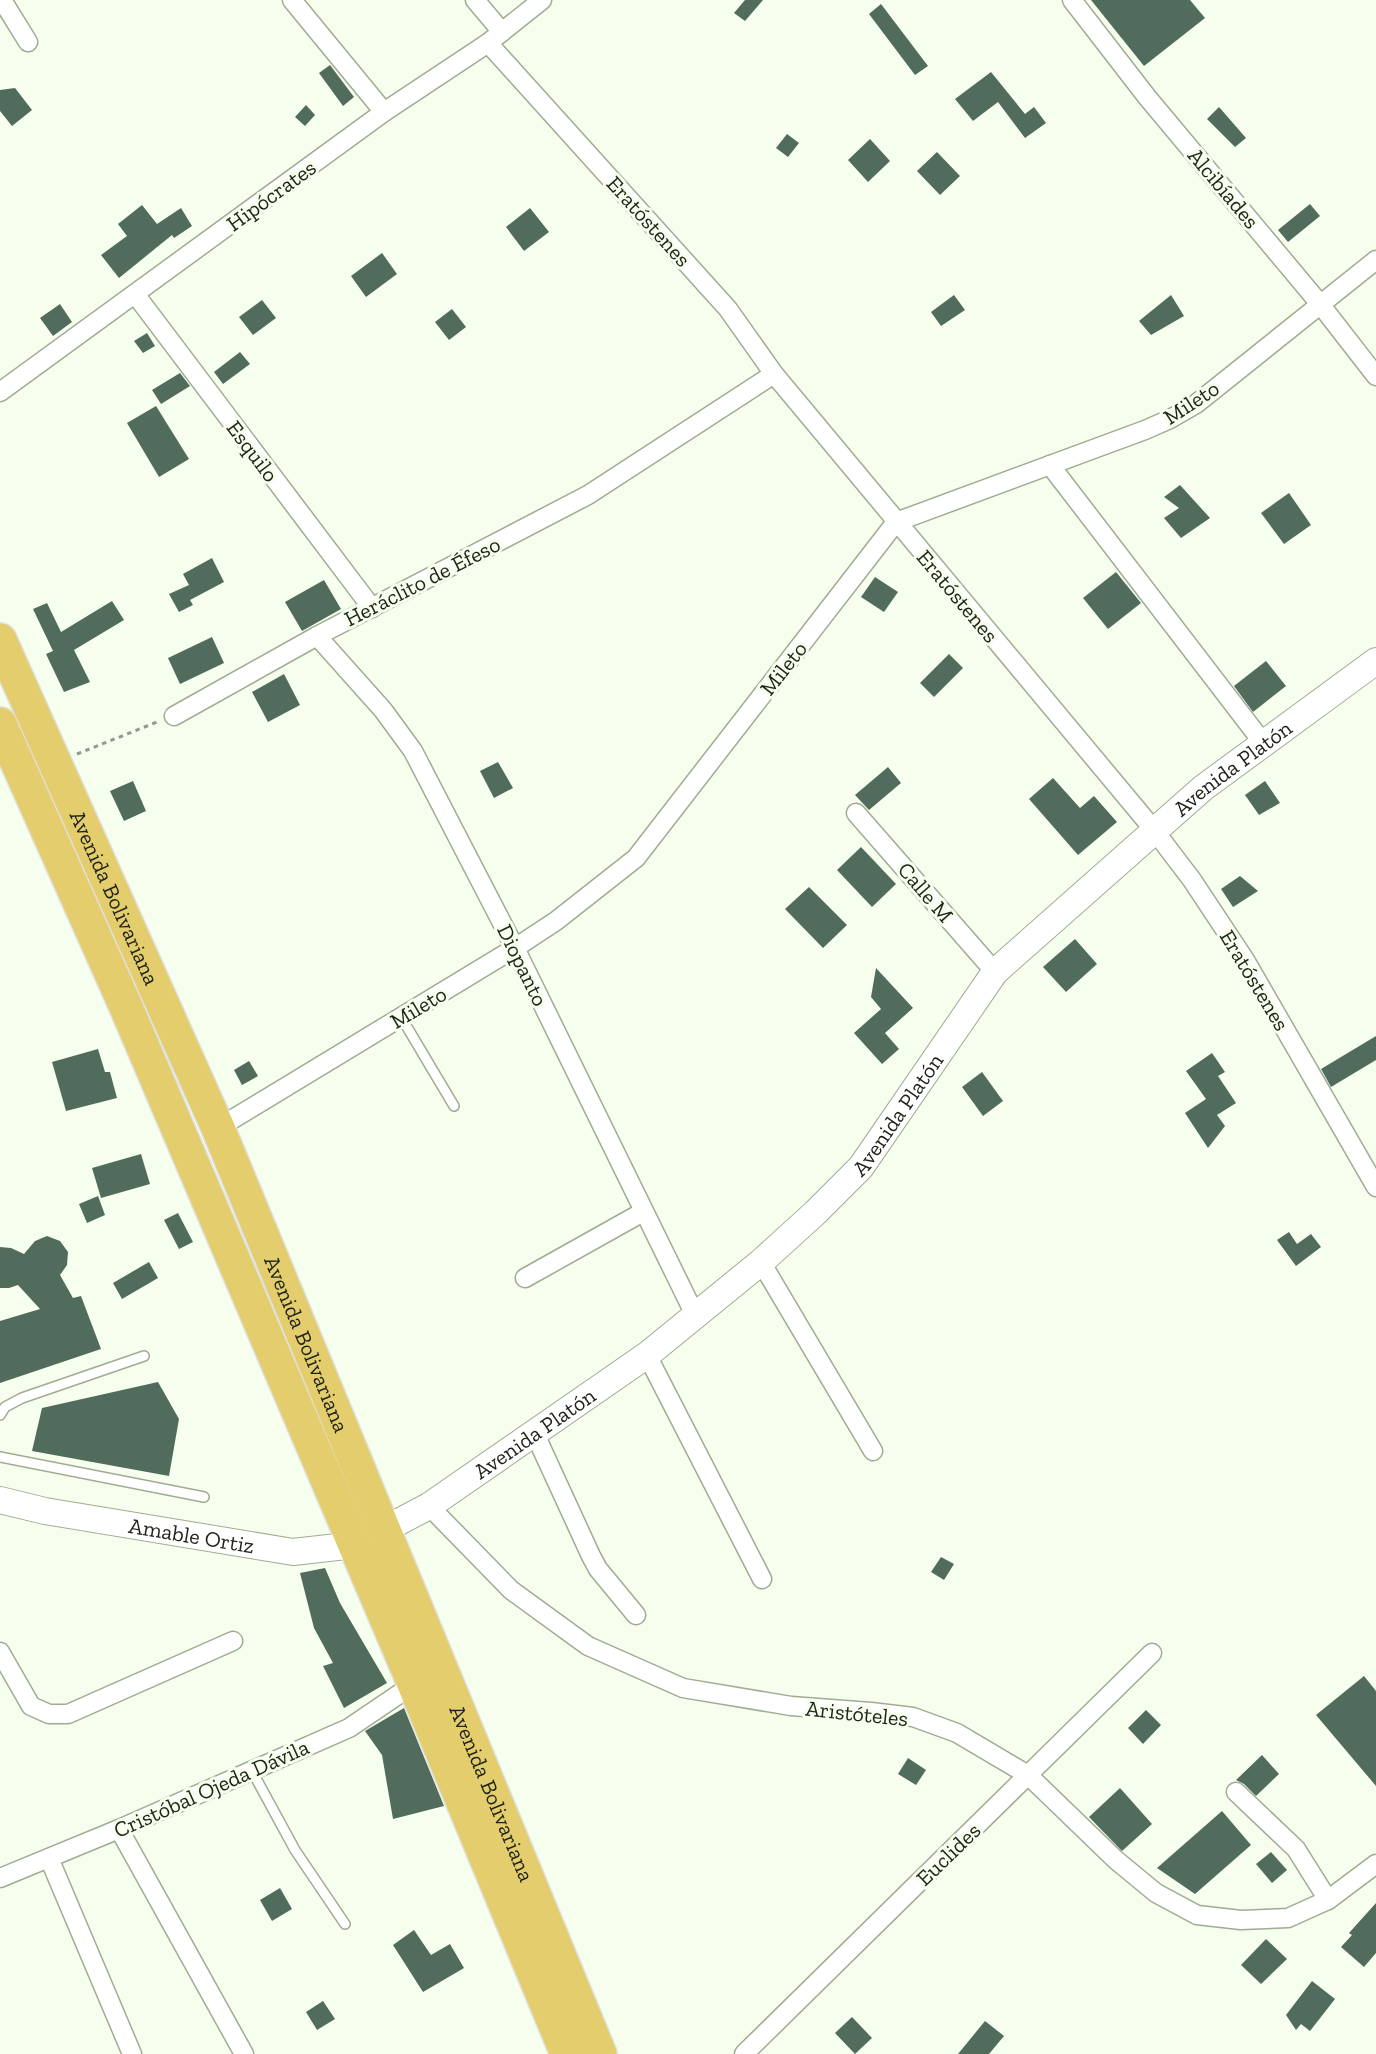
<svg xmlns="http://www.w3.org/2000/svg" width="1376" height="2054" font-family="'Zilla Slab',serif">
  <rect width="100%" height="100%" fill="#f6feed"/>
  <g fill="#516c5d">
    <path d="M 745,0 L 763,0 L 745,21 L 734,13 Z"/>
    <path d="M 1091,0 L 1190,0 L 1205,18 L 1144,66 Z"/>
    <path d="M 881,4 L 928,66 L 915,75 L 869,14 Z"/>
    <path d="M 330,65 L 354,97 L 343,106 L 319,73 Z"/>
    <path d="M 991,72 L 1025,114 L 1034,107 L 1046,123 L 1025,138 L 998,102 L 973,121 L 955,99 Z"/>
    <path d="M 15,88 L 32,110 L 12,126 L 0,111 L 0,90 Z"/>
    <path d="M 306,105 L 315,115 L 305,126 L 295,117 Z"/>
    <path d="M 1219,107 L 1246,138 L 1235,147 L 1207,119 Z"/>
    <path d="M 787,134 L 799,143 L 788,157 L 776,148 Z"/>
    <path d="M 870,139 L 890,161 L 868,182 L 848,160 Z"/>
    <path d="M 937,152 L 960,176 L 940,195 L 917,171 Z"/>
    <path d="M 1310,204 L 1320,216 L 1288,242 L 1278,230 Z"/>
    <path d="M 142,205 L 157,224 L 181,208 L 192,226 L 174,238 L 172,235 L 119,278 L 101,255 L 127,236 L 118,224 Z"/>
    <path d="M 530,208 L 549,232 L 524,251 L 506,227 Z"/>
    <path d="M 382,253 L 397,274 L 366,297 L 351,276 Z"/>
    <path d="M 954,295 L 965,310 L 941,326 L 931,312 Z"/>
    <path d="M 1171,295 L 1184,316 L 1151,335 L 1139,321 Z"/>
    <path d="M 262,300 L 276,318 L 253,335 L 239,317 Z"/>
    <path d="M 60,304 L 72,322 L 53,336 L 40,318 Z"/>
    <path d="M 452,309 L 466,327 L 449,340 L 435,322 Z"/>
    <path d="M 147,333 L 155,346 L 143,353 L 134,341 Z"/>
    <path d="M 240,352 L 250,364 L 223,384 L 214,372 Z"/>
    <path d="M 180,373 L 190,386 L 161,404 L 152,390 Z"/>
    <path d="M 156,406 L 189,459 L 159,477 L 127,423 Z"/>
    <path d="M 1180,485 L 1210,518 L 1181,538 L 1164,518 L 1179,508 L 1164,497 Z"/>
    <path d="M 1289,493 L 1311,525 L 1284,544 L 1261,513 Z"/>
    <path d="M 212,558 L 224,582 L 190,600 L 193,605 L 179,612 L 169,594 L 189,585 L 183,574 Z"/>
    <path d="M 1116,572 L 1141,603 L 1108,629 L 1083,598 Z"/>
    <path d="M 875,577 L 898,592 L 884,612 L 861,597 Z"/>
    <path d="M 324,580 L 341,609 L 302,631 L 285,602 Z"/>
    <path d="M 112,601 L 124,620 L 74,650 L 90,682 L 64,692 L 46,654 L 53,651 L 33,609 L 47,603 L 61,632 Z"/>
    <path d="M 212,637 L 224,663 L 180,684 L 168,658 Z"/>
    <path d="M 949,654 L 963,668 L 934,697 L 920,683 Z"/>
    <path d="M 1266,661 L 1286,686 L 1253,712 L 1234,686 Z"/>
    <path d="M 284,674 L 300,705 L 268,722 L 252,692 Z"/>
    <path d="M 498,762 L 513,788 L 494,798 L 480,771 Z"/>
    <path d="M 888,767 L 901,783 L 869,810 L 855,795 Z"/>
    <path d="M 1053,778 L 1080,808 L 1094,796 L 1117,822 L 1078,855 L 1029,799 Z"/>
    <path d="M 133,781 L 146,811 L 124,821 L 110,791 Z"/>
    <path d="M 1265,781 L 1280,803 L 1259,815 L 1245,795 Z"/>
    <path d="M 861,847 L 896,884 L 872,907 L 837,870 Z"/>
    <path d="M 1240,876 L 1258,891 L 1233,907 L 1221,889 Z"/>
    <path d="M 809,887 L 847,925 L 823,948 L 785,909 Z"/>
    <path d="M 1075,939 L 1097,964 L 1066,992 L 1043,967 Z"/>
    <path d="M 876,968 L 913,1008 L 885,1033 L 899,1049 L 882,1064 L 854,1033 L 881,1009 L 871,997 Z"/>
    <path d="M 1376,1036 L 1376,1060 L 1331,1087 L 1321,1069 Z"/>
    <path d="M 98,1049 L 105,1072 L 110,1072 L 117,1098 L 66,1111 L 52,1062 Z"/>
    <path d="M 1212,1053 L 1225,1072 L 1218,1076 L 1236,1103 L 1217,1115 L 1225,1126 L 1208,1148 L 1185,1113 L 1206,1099 L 1186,1071 Z"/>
    <path d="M 249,1061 L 258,1076 L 242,1085 L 234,1070 Z"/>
    <path d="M 982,1072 L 1003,1101 L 983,1116 L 962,1087 Z"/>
    <path d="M 141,1154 L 150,1184 L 101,1198 L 92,1168 Z"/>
    <path d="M 98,1196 L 105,1215 L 87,1223 L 79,1204 Z"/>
    <path d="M 178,1213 L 193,1242 L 179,1249 L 164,1220 Z"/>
    <path d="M 1289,1232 L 1297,1244 L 1311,1234 L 1321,1247 L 1296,1266 L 1277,1240 Z"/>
    <path d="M 47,1236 L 60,1241 L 68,1252 L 67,1265 L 60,1275 L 73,1298 L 81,1296 L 101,1349 L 0,1383 L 0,1321 L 40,1309 L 18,1285 L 9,1288 L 0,1288 L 0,1247 L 11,1248 L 24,1254 L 35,1241 Z"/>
    <path d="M 149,1262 L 158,1278 L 122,1299 L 113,1283 Z"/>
    <path d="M 158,1382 L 179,1419 L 169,1476 L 32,1451 L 42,1408 Z"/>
    <path d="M 941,1557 L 954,1564 L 944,1580 L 931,1572 Z"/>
    <path d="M 325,1568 L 340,1603 L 387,1683 L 344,1708 L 323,1666 L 333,1663 L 314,1628 L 300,1573 Z"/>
    <path d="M 1364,1676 L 1376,1691 L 1376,1786 L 1316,1715 Z"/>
    <path d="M 404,1708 L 444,1806 L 393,1819 L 382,1755 L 365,1731 Z"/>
    <path d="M 1146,1710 L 1161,1725 L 1143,1744 L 1128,1728 Z"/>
    <path d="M 1262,1755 L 1279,1774 L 1256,1796 L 1244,1784 L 1236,1780 Z"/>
    <path d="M 908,1758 L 926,1770 L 916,1785 L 898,1774 Z"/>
    <path d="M 1120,1788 L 1152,1824 L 1122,1851 L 1089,1817 Z"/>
    <path d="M 1222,1811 L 1251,1845 L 1195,1894 L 1157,1868 Z"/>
    <path d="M 1271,1852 L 1287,1870 L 1272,1883 L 1256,1864 Z"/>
    <path d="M 280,1888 L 292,1909 L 272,1921 L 260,1900 Z"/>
    <path d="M 1376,1903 L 1376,1953 L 1364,1967 L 1341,1947 L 1352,1935 L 1349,1933 Z"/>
    <path d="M 414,1930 L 431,1955 L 450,1944 L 464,1968 L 423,1992 L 393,1945 Z"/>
    <path d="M 1266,1939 L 1287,1959 L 1261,1984 L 1241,1965 Z"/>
    <path d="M 1312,1981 L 1335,1999 L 1310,2031 L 1301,2024 L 1296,2030 L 1286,2015 Z"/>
    <path d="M 323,2001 L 335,2019 L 317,2030 L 306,2012 Z"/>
    <path d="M 852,2017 L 872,2038 L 855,2054 L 835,2033 Z"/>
    <path d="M 985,2021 L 1004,2036 L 989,2054 L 958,2054 Z"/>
  </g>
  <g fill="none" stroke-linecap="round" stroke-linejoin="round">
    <g stroke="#9fac92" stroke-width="12">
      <g id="lane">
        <path d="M 401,1017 L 454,1106"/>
        <path d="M 0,1415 L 5,1407 L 22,1398 L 144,1356"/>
        <path d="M 0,1457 L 204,1497"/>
        <path d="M 252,1771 L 295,1850 L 345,1924"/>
      </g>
    </g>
    <g stroke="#9fac92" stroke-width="21">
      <g id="street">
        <path d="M 2,0 L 28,42"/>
        <path d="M 292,0 L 384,112"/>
        <path d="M 475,0 L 502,32"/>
        <path d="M 1072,0 L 1147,97 L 1320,304 L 1376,376"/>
        <path d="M 488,43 L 728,309 L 774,374 L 1154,830 L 1192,880 L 1245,960 L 1376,1187"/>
        <path d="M 135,294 L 372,608"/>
        <path d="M 0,392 L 384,112 L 488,43 L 542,0"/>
        <path d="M 1050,465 L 1264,744"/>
        <path d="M 317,636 L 383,710 L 413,751 L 515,948 L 696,1317"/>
        <path d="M 174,716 L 317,636 L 588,495 L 774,374"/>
        <path d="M 856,813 L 995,972"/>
        <path d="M 218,1128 L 515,948 L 556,921 L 636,858 L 896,522 L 1145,430 L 1170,419 L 1196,404 L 1376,260"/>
        <path d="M 761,1262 L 873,1451"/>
        <path d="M 525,1278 L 643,1212"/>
        <path d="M 647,1355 L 762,1579"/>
        <path d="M 534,1432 L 591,1556 L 598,1569 L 636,1615"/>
        <path d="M 429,1506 L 511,1590 L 588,1646 L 683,1688 L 791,1706 L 871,1712 L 913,1717 L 957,1733 L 1028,1775 L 1116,1860 L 1156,1893 L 1197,1915 L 1241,1920 L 1288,1918 L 1328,1900 L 1376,1864"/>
        <path d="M 0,1652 L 31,1706 L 49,1714 L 68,1714 L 233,1641"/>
        <path d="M 1236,1792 L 1296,1849 L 1328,1900"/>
        <path d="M 119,1829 L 244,2054"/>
        <path d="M 49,1858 L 132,2054"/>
        <path d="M 0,1878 L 119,1829 L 349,1728 L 414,1684"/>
        <path d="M 744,2054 L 1152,1653"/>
      </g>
    </g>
    <g stroke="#9fac92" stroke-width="28">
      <g id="secondary">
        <path id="s1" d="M 0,1500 L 45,1511 L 293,1552 L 355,1545 L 429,1506 L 647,1355 L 761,1262 L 815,1213 L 861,1167 L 995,972 L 1203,788 L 1376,661"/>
      </g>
    </g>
    <g stroke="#e0e0df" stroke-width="36">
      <g id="highway">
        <path id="s2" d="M 0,640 L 218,1128 L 600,2054"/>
        <path d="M 0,724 L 126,1007 L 414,1684 L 567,2054"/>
      </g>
    </g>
    <path stroke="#93998c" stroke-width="3" stroke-dasharray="4.5 4.5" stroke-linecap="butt" d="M 77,754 L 157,722"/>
    <use href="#lane" stroke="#fff" stroke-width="9"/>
    <use href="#street" stroke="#fff" stroke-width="18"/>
    <use href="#secondary" stroke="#fff" stroke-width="26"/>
    <use href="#highway" stroke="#e4cd6c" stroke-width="33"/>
  </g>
  <g text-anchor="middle" stroke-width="6" stroke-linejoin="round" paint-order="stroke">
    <g font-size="22" fill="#1e2319" stroke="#f6feed">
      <text transform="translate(1224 188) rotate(50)" y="8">Alcibíades</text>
      <text transform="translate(271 195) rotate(-36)" y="8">Hipócrates</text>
      <text transform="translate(649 221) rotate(48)" y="8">Eratóstenes</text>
      <text transform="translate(1191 402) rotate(-33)" y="8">Mileto</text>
      <text transform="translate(253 451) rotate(53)" y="8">Esquilo</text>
      <text transform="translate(422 581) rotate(-27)" y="8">Heráclito de Éfeso</text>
      <text transform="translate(958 596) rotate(50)" y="8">Eratóstenes</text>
      <text transform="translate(783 668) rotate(-52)" y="8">Mileto</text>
      <text dy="8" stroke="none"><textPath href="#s1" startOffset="1544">Avenida Platón</textPath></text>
      <text transform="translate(926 892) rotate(49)" y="8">Calle M</text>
      <text dy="8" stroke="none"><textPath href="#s2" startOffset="282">Avenida Bolivariana</textPath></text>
      <text transform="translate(523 965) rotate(64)" y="8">Diopanto</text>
      <text transform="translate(1255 980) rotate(59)" y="8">Eratóstenes</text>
      <text transform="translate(418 1007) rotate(-31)" y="8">Mileto</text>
      <text dy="8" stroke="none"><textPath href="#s1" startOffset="1058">Avenida Platón</textPath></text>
      <text dy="8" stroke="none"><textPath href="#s2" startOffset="768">Avenida Bolivariana</textPath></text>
      <text dy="8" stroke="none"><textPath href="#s1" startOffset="572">Avenida Platón</textPath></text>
      <text dy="8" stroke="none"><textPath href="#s1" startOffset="195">Amable Ortiz</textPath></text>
      <text transform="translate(857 1713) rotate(6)" y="8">Aristóteles</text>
      <text transform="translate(211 1788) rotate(-24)" y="8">Cristóbal Ojeda Dávila</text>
      <text dy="8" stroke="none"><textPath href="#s2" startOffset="1254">Avenida Bolivariana</textPath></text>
      <text transform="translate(948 1854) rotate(-44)" y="8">Euclides</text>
    </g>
  </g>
</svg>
